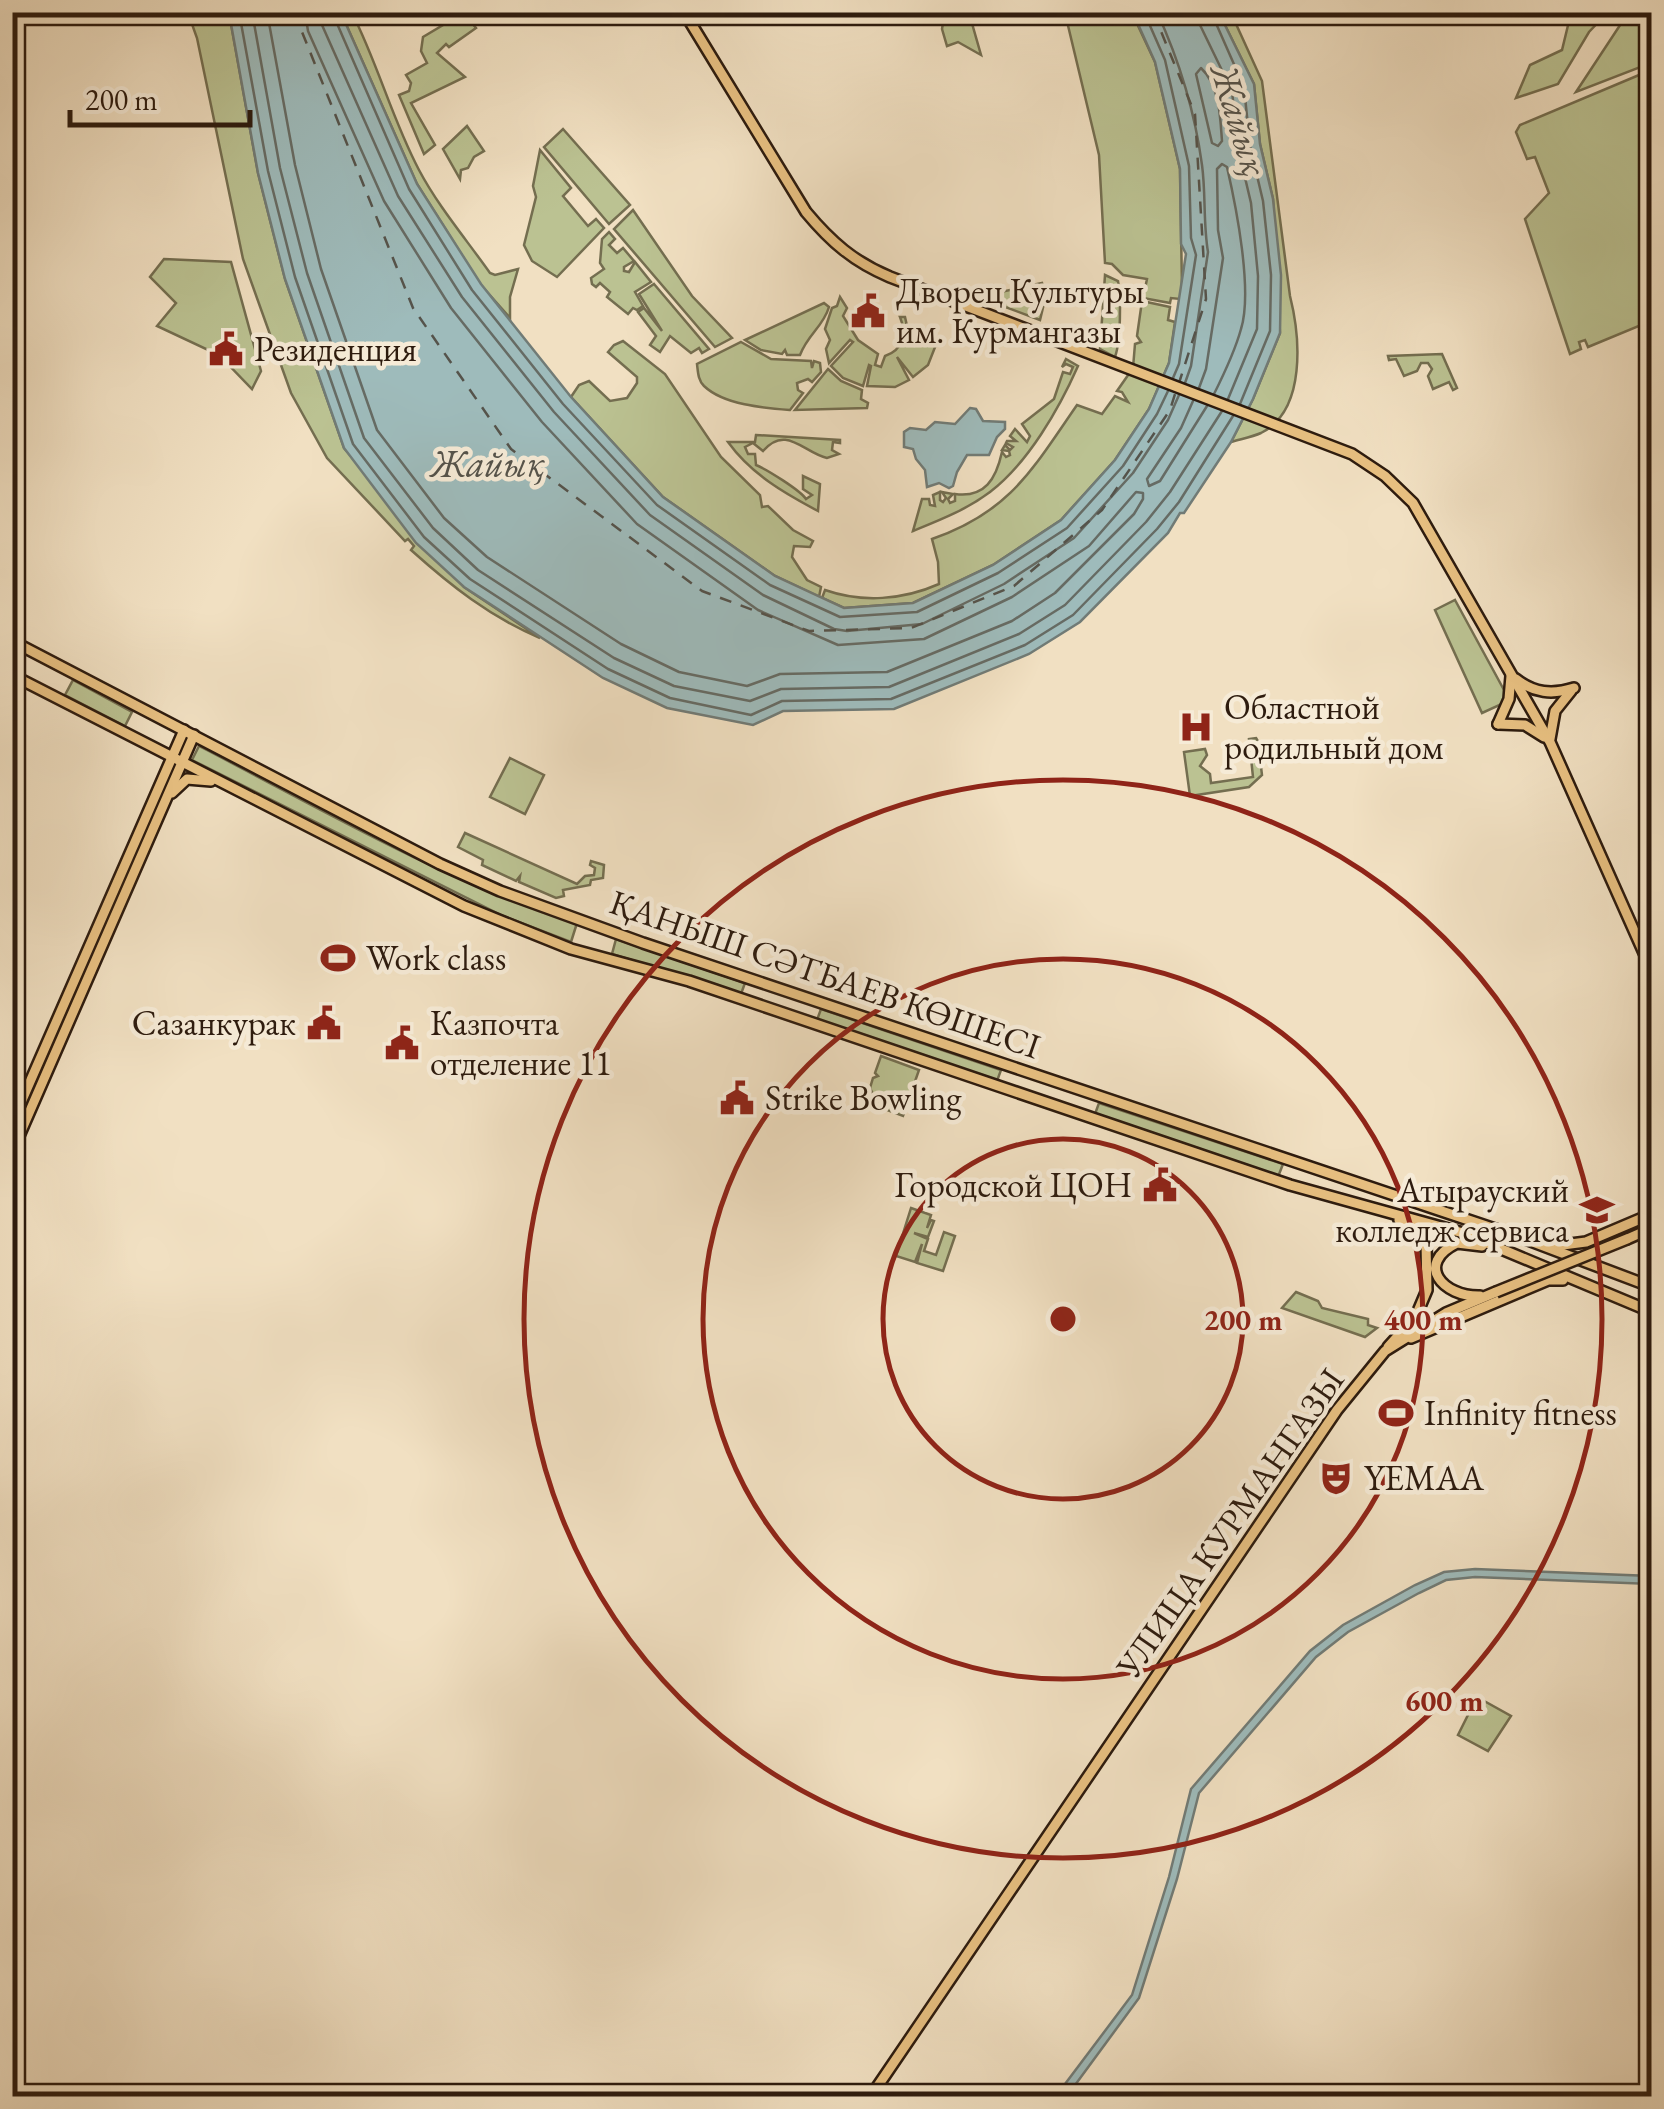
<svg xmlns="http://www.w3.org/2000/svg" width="1664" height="2109" font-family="'EB Garamond',serif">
  <rect width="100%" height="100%" fill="#f1e0c2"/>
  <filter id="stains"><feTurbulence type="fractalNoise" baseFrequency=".002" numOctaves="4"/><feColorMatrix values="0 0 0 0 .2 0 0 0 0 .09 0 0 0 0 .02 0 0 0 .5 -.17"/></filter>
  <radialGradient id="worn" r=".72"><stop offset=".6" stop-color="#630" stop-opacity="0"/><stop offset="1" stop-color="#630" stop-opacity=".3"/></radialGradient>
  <g fill="#bbc292" stroke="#746e50" stroke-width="2.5">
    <path d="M 188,13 L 229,13 L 258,173 L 285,279 L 344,448 L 464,587 L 540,638 C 490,617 450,585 411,550 L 414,546 L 408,539 L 405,541 L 327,458 L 291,393 L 243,259 L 197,38 Z"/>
    <path d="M 341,13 L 352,13 C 378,64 392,119 419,170 C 438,206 466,239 490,273 L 495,275 L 518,269 L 510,297 L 510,318 L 480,284 L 417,184 Z"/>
    <path d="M 940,13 L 969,13 L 981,55 L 958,42 L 947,46 L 942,29 L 943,23 L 938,17 Z"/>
    <path d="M 1065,13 L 1132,13 L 1155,62 L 1180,169 L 1182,289 L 1180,299 L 1171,298 L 1170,303 L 1143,298 L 1147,279 L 1123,275 L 1112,264 L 1105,263 L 1099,155 Z"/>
    <path d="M 1219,13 L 1231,13 L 1262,81 L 1290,296 C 1300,336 1307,410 1261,433 C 1252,437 1241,439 1231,442 L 1253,399 L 1280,333 L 1273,199 L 1260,144 L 1254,84 Z"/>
    <path d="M 1571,13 L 1607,13 L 1589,32 L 1558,84 L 1516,98 L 1530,65 L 1562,50 Z"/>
    <path d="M 1628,13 L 1651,13 L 1651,63 L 1576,92 Z"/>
    <path d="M 460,15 L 469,19 L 476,28 L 449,47 L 446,44 L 437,53 L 465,77 L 411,103 L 435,145 L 424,154 L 399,95 L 409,91 L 411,83 L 406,75 L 427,63 L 421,51 L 423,37 Z"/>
    <path d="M 1651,70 L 1651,321 L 1588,347 L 1585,340 L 1579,342 L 1581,349 L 1570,354 L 1525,219 L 1549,193 L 1535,157 L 1527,159 L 1516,132 L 1520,125 Z"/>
    <path d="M 467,126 L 484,151 L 474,157 L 468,168 L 461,170 L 460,179 L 443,149 Z"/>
    <path d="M 563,129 L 630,205 L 609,224 L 544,147 Z"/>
    <path d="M 540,150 L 571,188 L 563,196 L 588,226 L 596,219 L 604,228 L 557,277 L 532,261 L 524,245 L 536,197 L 533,186 Z"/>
    <path d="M 633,210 L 692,296 L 732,338 L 715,347 L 614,229 Z"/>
    <path d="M 609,232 L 615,239 L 609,245 L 617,253 L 623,248 L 634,261 L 624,267 L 624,271 L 629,272 L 635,262 L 651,282 L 635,292 L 643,306 L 637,310 L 633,308 L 628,314 L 607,297 L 610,292 L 600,283 L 596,287 L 592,284 L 591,278 L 604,269 L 600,263 L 602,239 Z"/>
    <path d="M 164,259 L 231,262 L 261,371 L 252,389 L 219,355 L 157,326 L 176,303 L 150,277 Z"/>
    <path d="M 1105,275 L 1118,281 C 1121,298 1121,340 1115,357 L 1100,349 Z"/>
    <path d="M 1042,283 L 1046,295 L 1040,320 L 992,302 L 996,293 Z"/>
    <path d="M 654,284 L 709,349 L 702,353 L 699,348 L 691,353 L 670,336 L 660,352 L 650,345 L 656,336 L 638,312 L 644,308 L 662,331 L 639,294 Z"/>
    <path d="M 840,297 L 847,308 L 843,316 L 858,340 L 878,354 L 875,365 L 881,367 L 885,356 C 903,350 907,334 900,317 L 905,317 L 907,326 L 919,333 L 923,329 L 939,337 L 928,365 L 913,377 L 897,357 L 909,380 L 895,387 L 867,386 L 871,366 L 869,365 L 863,386 L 843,378 L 831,366 L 853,342 L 850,340 L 829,363 L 826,349 L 830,340 L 825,329 L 832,308 L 837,306 Z"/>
    <path d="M 1142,301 L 1170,307 L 1168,320 L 1175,322 L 1169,363 L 1149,409 L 1115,460 L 1061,520 L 993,565 L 913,603 L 844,608 L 822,598 L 825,590 C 862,603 903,600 939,584 L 938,562 L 932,539 C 1010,512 1032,470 1077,405 L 1102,414 L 1115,396 L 1128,402 L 1122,392 L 1117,391 L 1133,368 L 1135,344 L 1141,342 L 1137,336 Z"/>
    <path d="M 824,303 L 829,307 C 823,327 808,334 800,355 L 787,355 L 785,350 L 782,354 L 761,350 L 745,340 Z"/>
    <path d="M 623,341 L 665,374 L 721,457 L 760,495 L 762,507 L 768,506 L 793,530 L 813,541 L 810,547 L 794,546 L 792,557 L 807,580 L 821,587 L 819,597 L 775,576 L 663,497 L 571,397 L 579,385 L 589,381 L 610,401 L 627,398 L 637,383 L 637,377 L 608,352 L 614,345 Z"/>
    <path d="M 741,342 L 771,359 L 811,361 L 812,368 L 814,361 L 820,363 L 821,372 L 812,382 L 808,379 L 797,383 L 798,390 L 803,393 L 790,410 C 764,408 724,405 704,386 C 698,380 698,372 697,364 Z"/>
    <path d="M 1442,354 L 1457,388 L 1453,390 L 1449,382 L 1433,389 L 1428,376 L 1432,369 L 1428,363 L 1421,363 L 1417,371 L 1404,376 L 1396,359 L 1389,360 L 1388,356 Z"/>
    <path d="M 1066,359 L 1078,366 C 1059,409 1028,463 990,492 C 966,510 940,520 913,531 L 922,499 L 929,499 L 930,505 L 935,506 L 933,495 L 940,492 L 940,500 L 943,502 L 946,498 L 942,492 L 953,494 L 948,499 L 950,503 L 955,501 L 955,494 C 985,498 996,479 1002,452 L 1006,457 L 1010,455 L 1009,451 L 1002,450 L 1005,445 L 1010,450 L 1013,447 L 1006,443 L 1007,441 L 1016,441 L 1010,436 L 1015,429 L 1027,442 L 1030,436 L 1022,424 L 1054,399 L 1063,372 L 1070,374 L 1073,367 L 1066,364 L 1062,367 Z"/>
    <path d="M 828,369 L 841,381 L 862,390 L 861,399 L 868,403 L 867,408 L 795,410 Z"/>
    <path d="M 756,435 L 840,440 L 840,443 L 833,442 L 832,450 L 839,454 L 827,458 C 804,453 786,424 763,451 L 753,443 L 745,447 L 748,454 L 755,454 L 756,465 C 766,469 800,490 806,499 L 812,495 L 803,489 L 803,476 L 820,484 L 818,511 C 784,493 751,474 728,442 L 755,442 Z"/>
    <path d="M 1455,600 L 1504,690 L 1504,703 L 1482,713 L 1435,610 Z"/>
    <path d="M 73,680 L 132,712 L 125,726 L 65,695 Z"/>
    <path d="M 1256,738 L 1262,748 L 1259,750 L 1262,775 L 1249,787 L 1190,796 L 1184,752 L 1205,749 L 1207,755 L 1200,766 L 1210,774 L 1211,783 L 1253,777 L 1249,739 Z"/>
    <path d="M 199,746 C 322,809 444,882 577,923 L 571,942 L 503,916 L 192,760 Z"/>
    <path d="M 510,758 L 544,775 L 525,814 L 490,797 Z"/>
    <path d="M 465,833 L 577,884 L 585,876 L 594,875 L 595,868 L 590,865 L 591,861 L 604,865 L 603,878 L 591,880 L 590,885 L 563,890 L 564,896 L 556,898 L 519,882 L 520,876 L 516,881 L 482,865 L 483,860 L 458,847 Z"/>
    <path d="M 616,939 L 745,983 L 741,994 L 612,954 Z"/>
    <path d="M 821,1009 L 1001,1070 L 997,1081 L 817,1020 Z"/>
    <path d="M 881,1056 L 919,1070 L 903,1116 L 879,1107 L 870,1088 L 873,1078 L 878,1076 L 875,1073 Z"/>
    <path d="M 1099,1103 L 1283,1164 L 1278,1177 L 1095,1114 Z"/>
    <path d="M 911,1208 L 931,1215 L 927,1228 L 931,1220 L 934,1221 L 928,1237 L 914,1233 L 928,1239 L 924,1251 L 936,1255 L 944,1232 L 955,1236 L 943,1271 L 917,1263 L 922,1244 L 915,1262 L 896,1256 Z"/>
    <path d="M 1296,1292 L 1318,1301 L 1322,1308 L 1368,1319 L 1368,1325 L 1377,1328 L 1365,1337 L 1282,1308 Z"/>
    <path d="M 1477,1697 L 1511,1716 L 1488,1751 L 1458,1735 Z"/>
  </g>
  <g fill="#9ebbbb" stroke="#717b76" stroke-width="2.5">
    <path d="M 229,13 L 341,13 L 417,184 L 481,284 L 571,397 L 663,497 L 775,576 L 844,608 L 913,603 L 993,565 L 1061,520 L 1115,460 L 1149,409 L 1169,363 L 1186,254 L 1181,244 L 1180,169 L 1155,62 L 1133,13 L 1219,13 L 1254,84 L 1260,144 L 1273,199 L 1281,275 L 1280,333 L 1253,399 L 1231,442 L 1184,513 L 1180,513 L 1168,533 L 1080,622 L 1029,654 L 894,709 L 783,711 L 753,725 L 667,708 L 603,678 L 464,587 L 416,543 L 344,448 L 285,279 L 258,173 Z"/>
    <path d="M 970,408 L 976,409 L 983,421 L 1005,422 L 1005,429 L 997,437 L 989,455 L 967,455 L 957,472 L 953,486 L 949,488 L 939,483 L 927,487 L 925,470 L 916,459 L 913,449 L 904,447 L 904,432 L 910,428 L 926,430 L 935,422 L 955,424 Z"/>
    <path d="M 1475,1569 L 1651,1576 L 1651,1584 L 1475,1577 L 1446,1580 L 1419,1593 L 1348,1632 L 1316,1657 L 1199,1793 L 1177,1879 L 1139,1998 L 1067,2096 L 1056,2096 L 1132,1995 L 1169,1877 L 1191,1789 L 1310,1651 L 1343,1625 L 1415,1585 L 1444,1572 Z"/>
  </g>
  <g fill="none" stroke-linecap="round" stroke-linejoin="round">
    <g stroke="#666b64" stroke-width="2.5">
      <path d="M 239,12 L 268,171 L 295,277 L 353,444 L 424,537 L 470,579 L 608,669 L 670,698 L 751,715 L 782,701 L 891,699 L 1025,645 L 1073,615 L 1157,529 L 1179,502 L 1233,416"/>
      <path d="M 252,12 L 280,168 L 307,273 L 364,438 L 433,528 L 478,570 L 614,658 L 674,686 L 750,701 L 781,689 L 889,687 L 1019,634 L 1065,605 L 1146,522 L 1170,492 L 1222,411"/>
      <path d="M 267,12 L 295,165 L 321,269 L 377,430 L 444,518 L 487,557 L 621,644 L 679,672 L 747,686 L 780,674 L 887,672 L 1012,621 L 1055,593 L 1134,514 L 1143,499 L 1143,493 L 1136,492 L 1089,546 L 1012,597 L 924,639 L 838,645 L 758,610 L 637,524 L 542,422 L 451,308 L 384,201 L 308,31 L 305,12"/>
      <path d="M 320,12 L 322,25 L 398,196 L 462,297 L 554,412 L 650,515 L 763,595 L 834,629 L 847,631 L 922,624 L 1004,584 L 1074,538 L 1133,473 L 1168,420 L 1179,395"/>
      <path d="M 332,12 L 409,189 L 472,290 L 563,404 L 657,505 L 770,585 L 840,617 L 917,612 L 998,573 L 1067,528 L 1123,466 L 1157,414 L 1168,391"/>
      <path d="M 1144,12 L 1165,60 L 1189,166 L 1191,238 L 1196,255 L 1179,364 L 1173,378"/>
      <path d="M 1157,12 C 1179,60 1195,113 1202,165 C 1206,194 1203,223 1208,252 L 1191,366 L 1185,383"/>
      <path d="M 1199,12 L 1200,25 L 1232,91 L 1238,148 L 1251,203 L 1258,276 L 1257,329 L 1228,399"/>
      <path d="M 1211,12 L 1244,87 L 1250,146 L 1263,201 L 1271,275 L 1270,331 L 1240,404"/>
      <path d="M 1201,68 C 1220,86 1220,116 1222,141 L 1218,146 L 1212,143 L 1196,74 Z"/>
      <path d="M 1199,388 L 1206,369 L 1223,258 L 1218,230 L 1217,169 L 1222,164 L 1227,167 C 1236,206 1253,291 1241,329 C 1235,351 1224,374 1214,394"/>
      <path d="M 1193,401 L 1181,428 L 1147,479 L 1149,486 L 1160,481 L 1207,406"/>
    </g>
    <g stroke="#55534b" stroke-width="2.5" stroke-dasharray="12 10" stroke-linecap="butt">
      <path d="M 294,12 L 413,308 L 511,449 L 702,591 L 809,631 L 911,628 L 1014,586 L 1102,510 L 1170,410 L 1176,391"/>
      <path d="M 1153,12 L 1195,114 L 1206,299 L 1179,383"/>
    </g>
    <g stroke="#2d1b0e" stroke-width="14">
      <g id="major">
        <path d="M 684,12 L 806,212 C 831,242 854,262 890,277 L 1352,454 L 1385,476 L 1413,503 L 1550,742 L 1652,971"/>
        <path d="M 12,641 L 440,864 L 500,891 L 643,943 L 1525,1239 L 1652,1287"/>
        <path d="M 12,675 L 464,906 L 571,949 L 689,981 L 1290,1185 L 1463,1233 L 1652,1312"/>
        <path d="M 1516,679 C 1534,693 1552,695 1574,688"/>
        <path d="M 1498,724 L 1525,725 L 1544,737"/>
        <path d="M 1498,724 L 1509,699 L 1511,676"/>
        <path d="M 1550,739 L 1555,711 L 1571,691"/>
        <path d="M 172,793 L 187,779 L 211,781"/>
        <path d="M 12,1123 L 184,730"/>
        <path d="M 12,1152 L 194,735"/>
        <path d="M 1627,1239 L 1652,1228"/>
        <path d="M 1555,1246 L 1586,1242 L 1652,1214"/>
        <path d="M 1480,1296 C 1443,1297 1414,1264 1457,1243 L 1482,1246"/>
        <path d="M 1411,1338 L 1548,1280 L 1563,1280"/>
        <path d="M 1388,1347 L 1416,1316 L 1427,1290 L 1426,1243 L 1415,1228 L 1399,1220"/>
        <path d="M 871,2096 L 1337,1410 L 1385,1351 L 1446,1313 L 1496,1292"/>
      </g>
    </g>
    <use href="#major" stroke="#e8c081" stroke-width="9"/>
    <g stroke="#2d1b0e" stroke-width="14" stroke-linecap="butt">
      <path id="major-bridge" d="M 1496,1292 L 1627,1239"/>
    </g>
    <use href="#major-bridge" stroke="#e8c081" stroke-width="9"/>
  </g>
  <g fill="none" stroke="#8f2418" stroke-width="5">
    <circle cx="1063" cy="1319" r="180"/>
    <circle cx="1063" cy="1319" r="360"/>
    <circle cx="1063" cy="1319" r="539"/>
  </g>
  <defs>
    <g id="civic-bare" transform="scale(2.7)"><path d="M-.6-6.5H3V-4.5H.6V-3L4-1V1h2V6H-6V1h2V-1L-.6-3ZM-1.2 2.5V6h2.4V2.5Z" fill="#8f2418" stroke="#f6ebd7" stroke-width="2.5" paint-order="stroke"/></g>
    <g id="hospital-bare" transform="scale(2.7)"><path d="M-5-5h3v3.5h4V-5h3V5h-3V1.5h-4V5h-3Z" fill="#8f2418" stroke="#f6ebd7" stroke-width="2.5" paint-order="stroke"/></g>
    <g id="stadium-bare" transform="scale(2.7)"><path d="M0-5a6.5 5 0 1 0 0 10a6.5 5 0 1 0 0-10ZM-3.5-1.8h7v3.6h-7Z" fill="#8f2418" stroke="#f6ebd7" stroke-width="2.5" paint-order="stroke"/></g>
    <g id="university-bare" transform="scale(2.7)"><path d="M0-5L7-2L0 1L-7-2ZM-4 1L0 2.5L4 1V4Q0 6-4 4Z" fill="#8f2418" stroke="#f6ebd7" stroke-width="2.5" paint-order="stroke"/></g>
    <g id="theatre-bare" transform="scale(2.7)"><path d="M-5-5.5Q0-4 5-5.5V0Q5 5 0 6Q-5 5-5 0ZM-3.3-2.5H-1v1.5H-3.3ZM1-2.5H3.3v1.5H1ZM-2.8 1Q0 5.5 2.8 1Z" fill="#8f2418" stroke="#f6ebd7" stroke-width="2.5" paint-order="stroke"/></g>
  </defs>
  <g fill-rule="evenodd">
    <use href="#civic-bare" x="868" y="311"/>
    <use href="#civic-bare" x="226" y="349"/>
    <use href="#hospital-bare" x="1196" y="727"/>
    <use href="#stadium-bare" x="338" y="958"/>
    <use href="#civic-bare" x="324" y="1023"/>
    <use href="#civic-bare" x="402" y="1043"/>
    <use href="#civic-bare" x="737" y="1098"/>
    <use href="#civic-bare" x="1160" y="1185"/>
    <use href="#university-bare" x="1597" y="1210"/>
    <use href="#stadium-bare" x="1396" y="1413"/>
    <use href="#theatre-bare" x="1336" y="1478"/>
  </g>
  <g text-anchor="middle" stroke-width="9" stroke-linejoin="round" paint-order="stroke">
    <g font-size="35" fill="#2d1b0e" stroke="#f6ebd7" text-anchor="start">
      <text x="896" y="303">Дворец Культуры<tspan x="896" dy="40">им. Курмангазы</tspan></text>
      <text x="254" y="361">Резиденция</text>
      <text x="1224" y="719">Областной<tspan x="1224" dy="40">родильный дом</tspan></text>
      <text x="366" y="970">Work class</text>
      <text x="296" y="1035" text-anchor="end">Сазанкурак</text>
      <text x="430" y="1035">Казпочта<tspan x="430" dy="40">отделение 11</tspan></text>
      <text x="765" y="1110">Strike Bowling</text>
      <text x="1132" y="1197" text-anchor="end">Городской ЦОН</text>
      <text x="1569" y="1202" text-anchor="end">Атырауский<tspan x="1569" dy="40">колледж сервиса</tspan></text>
      <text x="1424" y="1425">Infinity fitness</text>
      <text x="1364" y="1490">YEMAA</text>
    </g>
    <g font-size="35" fill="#2d1b0e" stroke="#f6ebd7">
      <text transform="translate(825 974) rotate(19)" y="12">ҚАНЫШ СӘТБАЕВ КӨШЕСІ</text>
      <text transform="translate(1230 1523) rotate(-55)" y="12">УЛИЦА КУРМАНГАЗЫ</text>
    </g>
    <g font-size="38" font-style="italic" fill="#55534b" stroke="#f6ebd7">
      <text transform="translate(1240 120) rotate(73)" y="13">Жайық</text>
      <text x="488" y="476">Жайық</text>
    </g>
  </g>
  <circle cx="1063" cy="1319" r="15" fill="#8f2418" stroke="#f6ebd7" stroke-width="5"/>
  <g font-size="30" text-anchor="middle" font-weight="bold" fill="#8f2418" stroke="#f6ebd7" stroke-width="9" stroke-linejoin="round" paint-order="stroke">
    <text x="1243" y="1330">200 m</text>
    <text x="1423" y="1330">400 m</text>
    <text x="1444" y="1711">600 m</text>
  </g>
  <rect width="1664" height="2109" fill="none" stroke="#f1e0c2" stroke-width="50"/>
  <rect x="15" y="15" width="1634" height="2079" fill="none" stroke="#2d1b0e" stroke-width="5"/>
  <rect x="25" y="25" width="1614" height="2059" fill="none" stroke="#2d1b0e" stroke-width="2.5"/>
  <path d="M70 110v15h180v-15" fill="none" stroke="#2d1b0e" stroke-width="5"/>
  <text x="85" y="110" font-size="30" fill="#2d1b0e" stroke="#f6ebd7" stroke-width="8" paint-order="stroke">200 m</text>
  <rect width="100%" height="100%" filter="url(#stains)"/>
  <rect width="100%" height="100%" fill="url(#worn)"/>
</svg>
